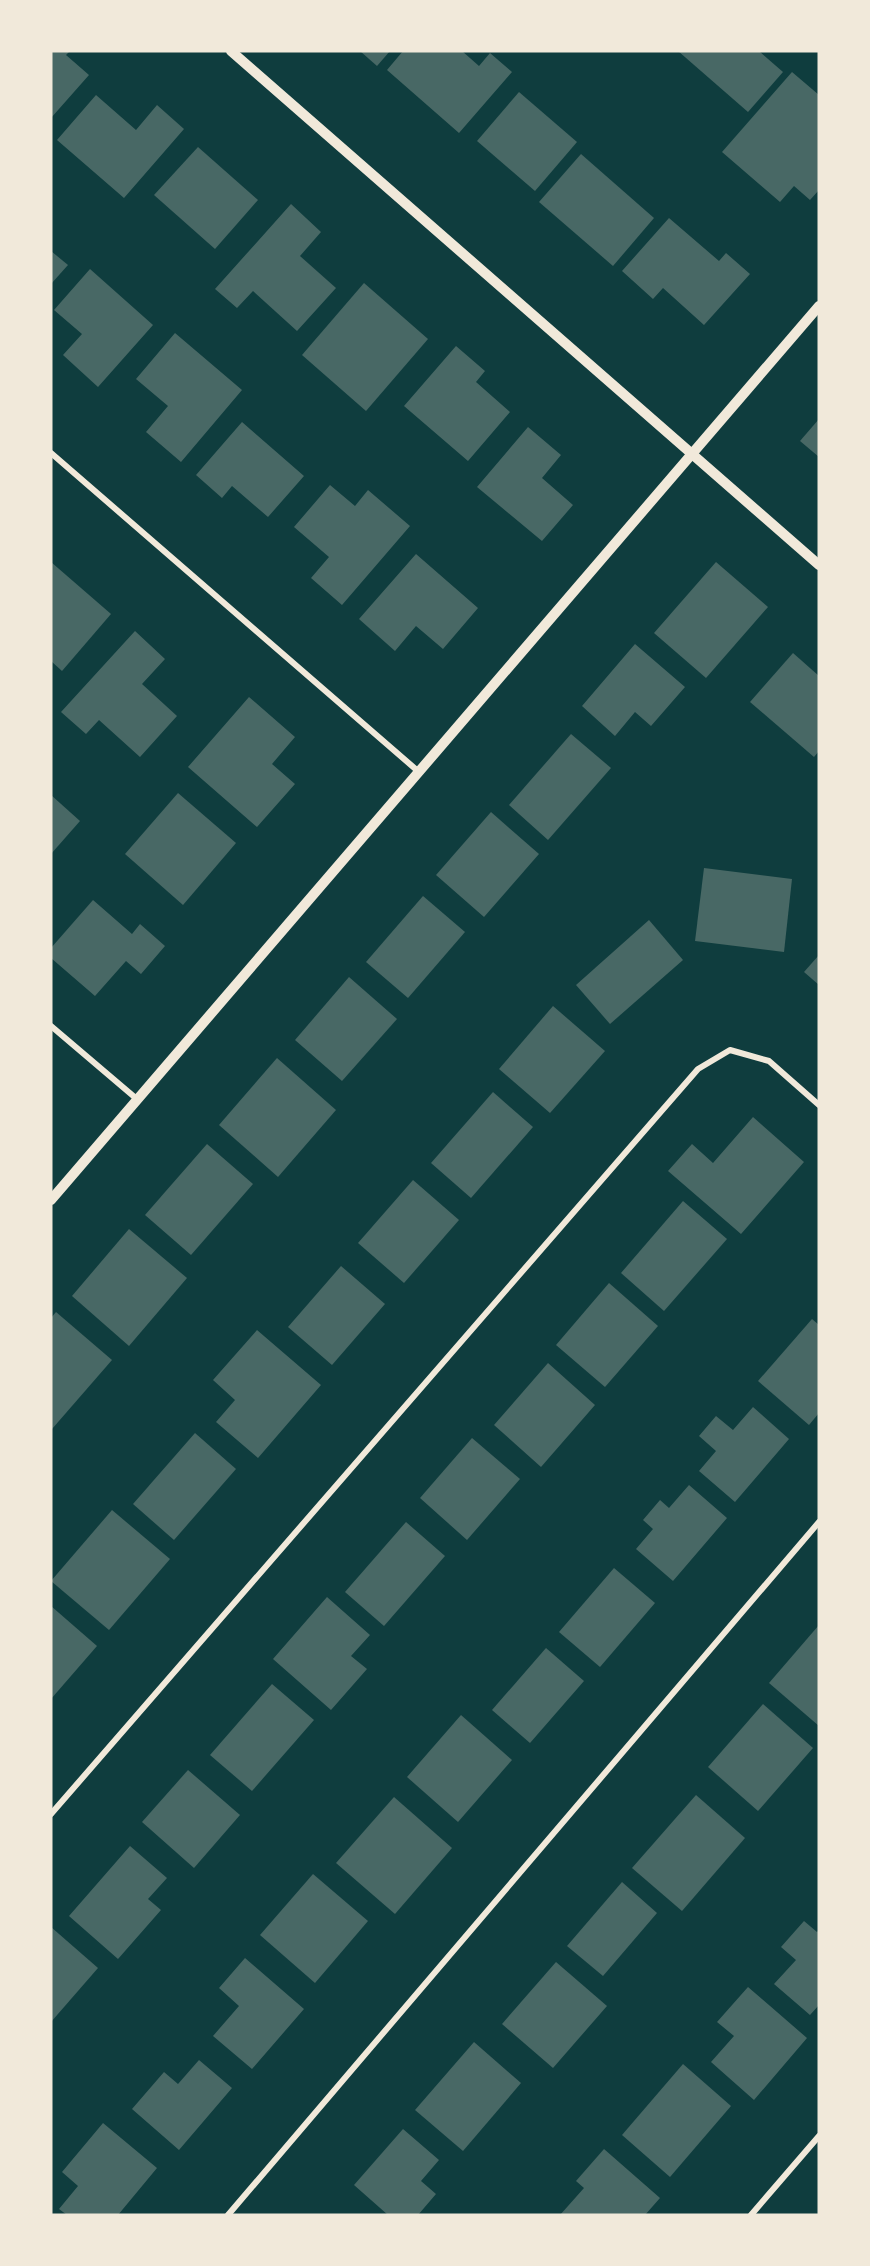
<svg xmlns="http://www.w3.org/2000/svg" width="870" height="2266" font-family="'Nunito Sans',sans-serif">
  <rect width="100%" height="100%" fill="#0f3d3e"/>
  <g fill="#486865">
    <path d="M 51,51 L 70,51 L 66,55 L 89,75 L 51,118 Z"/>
    <path d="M 360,51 L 390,51 L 377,66 Z"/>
    <path d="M 403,51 L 462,51 L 479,66 L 490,53 L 512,72 L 459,133 L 387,70 Z"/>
    <path d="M 678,51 L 759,51 L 783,72 L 748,112 Z"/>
    <path d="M 792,72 L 819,95 L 819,190 L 810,200 L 794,186 L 780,202 L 722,152 Z"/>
    <path d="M 519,92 L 577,142 L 535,191 L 477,141 Z"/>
    <path d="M 96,95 L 136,130 L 157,105 L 184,129 L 124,198 L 57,140 Z"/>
    <path d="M 198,147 L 258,200 L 215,249 L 154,195 Z"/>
    <path d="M 581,154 L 654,218 L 613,266 L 539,202 Z"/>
    <path d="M 291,204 L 321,232 L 300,256 L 336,288 L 297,331 L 253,291 L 237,308 L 215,289 Z"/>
    <path d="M 669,218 L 719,261 L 726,253 L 750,274 L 704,325 L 663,288 L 653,299 L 622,271 Z"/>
    <path d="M 51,251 L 68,265 L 51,284 Z"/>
    <path d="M 90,269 L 153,325 L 98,387 L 63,355 L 82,334 L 54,310 Z"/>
    <path d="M 364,283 L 428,339 L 366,411 L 302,355 Z"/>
    <path d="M 175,333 L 242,390 L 181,462 L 146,432 L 168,406 L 136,379 Z"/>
    <path d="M 456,346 L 485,371 L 476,382 L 510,412 L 468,461 L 404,406 Z"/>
    <path d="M 819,419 L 819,457 L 800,441 Z"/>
    <path d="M 242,422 L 304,476 L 268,517 L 232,486 L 222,498 L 196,475 Z"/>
    <path d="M 528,427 L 561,455 L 542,478 L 573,505 L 542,541 L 477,487 Z"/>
    <path d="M 330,485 L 355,506 L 368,490 L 410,526 L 342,605 L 311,578 L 329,557 L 294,527 Z"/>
    <path d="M 416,554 L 478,608 L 443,649 L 416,626 L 395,651 L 359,619 Z"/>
    <path d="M 51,562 L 111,614 L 62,671 L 51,661 Z"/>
    <path d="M 716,562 L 768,607 L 706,678 L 654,633 Z"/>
    <path d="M 135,631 L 165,659 L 142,684 L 177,716 L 140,757 L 99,720 L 86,734 L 61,712 Z"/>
    <path d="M 635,644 L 685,687 L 651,726 L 635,712 L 615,736 L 582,706 Z"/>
    <path d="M 793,653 L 819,676 L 819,751 L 814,757 L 750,702 Z"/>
    <path d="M 249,697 L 295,737 L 272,764 L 295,784 L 257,827 L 188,767 Z"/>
    <path d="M 571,734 L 611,768 L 548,840 L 509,805 Z"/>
    <path d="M 178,793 L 236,843 L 183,905 L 125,854 Z"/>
    <path d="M 51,795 L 80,821 L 51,854 Z"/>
    <path d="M 491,812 L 539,854 L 484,917 L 436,875 Z"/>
    <path d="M 704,868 L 792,879 L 784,952 L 695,941 Z"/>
    <path d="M 423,896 L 465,932 L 408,998 L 366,962 Z"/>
    <path d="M 93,900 L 132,934 L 140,924 L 165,946 L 141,974 L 126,961 L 95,996 L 51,958 L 51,948 Z"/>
    <path d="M 649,920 L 683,960 L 610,1024 L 576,985 Z"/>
    <path d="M 819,955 L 819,985 L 804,972 Z"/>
    <path d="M 349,977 L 397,1019 L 342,1081 L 295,1040 Z"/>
    <path d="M 553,1006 L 605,1051 L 550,1113 L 499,1069 Z"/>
    <path d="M 277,1058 L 336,1110 L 278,1177 L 219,1125 Z"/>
    <path d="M 493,1092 L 533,1127 L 471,1198 L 431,1163 Z"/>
    <path d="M 753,1117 L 804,1162 L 741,1234 L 668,1171 L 692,1144 L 713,1163 Z"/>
    <path d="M 207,1144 L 253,1184 L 191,1255 L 145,1215 Z"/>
    <path d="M 413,1180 L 459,1220 L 404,1283 L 358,1243 Z"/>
    <path d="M 683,1201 L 727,1239 L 664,1311 L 621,1273 Z"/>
    <path d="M 129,1229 L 187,1278 L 129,1346 L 72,1296 Z"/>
    <path d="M 341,1266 L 385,1304 L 332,1365 L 288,1327 Z"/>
    <path d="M 609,1283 L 658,1326 L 605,1387 L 556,1345 Z"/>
    <path d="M 56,1312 L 112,1360 L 52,1429 L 51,1318 Z"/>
    <path d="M 812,1319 L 819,1325 L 819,1413 L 809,1425 L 758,1381 Z"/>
    <path d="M 257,1330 L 321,1385 L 258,1458 L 216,1422 L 235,1400 L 213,1380 Z"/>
    <path d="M 548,1363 L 595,1405 L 541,1467 L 494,1425 Z"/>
    <path d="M 753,1407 L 789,1439 L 735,1502 L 699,1471 L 716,1451 L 699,1436 L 716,1416 L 733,1430 Z"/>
    <path d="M 195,1433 L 236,1469 L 174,1540 L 133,1504 Z"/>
    <path d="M 472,1438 L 520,1479 L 467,1540 L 420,1498 Z"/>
    <path d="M 689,1485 L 727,1518 L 673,1581 L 636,1549 L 653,1529 L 643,1520 L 660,1500 L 669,1508 Z"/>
    <path d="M 112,1510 L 170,1559 L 109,1630 L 51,1581 Z"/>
    <path d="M 406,1522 L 445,1556 L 384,1626 L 345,1592 Z"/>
    <path d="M 614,1568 L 655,1603 L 600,1667 L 559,1632 Z"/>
    <path d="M 327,1597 L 370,1635 L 351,1656 L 367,1669 L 331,1710 L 273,1659 Z"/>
    <path d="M 51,1606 L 97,1646 L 51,1699 Z"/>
    <path d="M 819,1625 L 819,1726 L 769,1683 Z"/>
    <path d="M 546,1648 L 584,1681 L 530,1743 L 492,1710 Z"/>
    <path d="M 272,1684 L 314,1720 L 252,1791 L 210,1755 Z"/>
    <path d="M 763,1704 L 813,1748 L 758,1811 L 708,1767 Z"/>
    <path d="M 461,1715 L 512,1760 L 458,1822 L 407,1777 Z"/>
    <path d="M 188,1770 L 240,1815 L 194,1868 L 142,1822 Z"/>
    <path d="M 696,1795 L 745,1838 L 682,1911 L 632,1868 Z"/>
    <path d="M 394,1797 L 452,1848 L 395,1914 L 336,1863 Z"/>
    <path d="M 130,1846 L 167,1878 L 148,1899 L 161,1910 L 118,1959 L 69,1916 Z"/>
    <path d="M 313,1874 L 368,1921 L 315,1983 L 260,1935 Z"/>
    <path d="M 622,1882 L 657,1913 L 603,1976 L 567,1946 Z"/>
    <path d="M 804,1921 L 817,1932 L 819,1930 L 819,2005 L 810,2015 L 774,1984 L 796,1960 L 781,1947 Z"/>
    <path d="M 51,1927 L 98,1968 L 51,2022 Z"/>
    <path d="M 245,1958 L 304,2009 L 252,2069 L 213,2036 L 239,2006 L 219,1988 Z"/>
    <path d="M 556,1962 L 607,2006 L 553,2068 L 502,2024 Z"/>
    <path d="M 748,1987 L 807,2038 L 754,2100 L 711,2062 L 734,2036 L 717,2022 Z"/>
    <path d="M 474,2042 L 521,2083 L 463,2151 L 415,2110 Z"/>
    <path d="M 199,2060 L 232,2088 L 179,2150 L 132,2109 L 164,2072 L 178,2084 Z"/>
    <path d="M 683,2064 L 731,2106 L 670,2177 L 622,2135 Z"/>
    <path d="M 103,2123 L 157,2168 L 118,2215 L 67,2215 L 59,2209 L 78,2186 L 62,2172 Z"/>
    <path d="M 403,2129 L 439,2160 L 421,2181 L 436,2194 L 418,2215 L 388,2215 L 354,2185 Z"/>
    <path d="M 604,2149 L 660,2198 L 645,2215 L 560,2215 L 584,2188 L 576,2181 Z"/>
  </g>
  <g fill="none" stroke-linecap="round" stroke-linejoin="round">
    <g stroke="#f1e9da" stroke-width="6">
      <path d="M 51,453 L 419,772"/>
      <path d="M 51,1026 L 138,1100"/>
      <path d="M 51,1814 L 698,1069 L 730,1050 L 769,1061 L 819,1105"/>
      <path d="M 228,2215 L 819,1522"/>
      <path d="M 751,2215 L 819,2136"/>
    </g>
    <g stroke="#f1e9da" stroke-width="10">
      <path d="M 231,51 L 819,565"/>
      <path d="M 51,1200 L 819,306"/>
    </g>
  </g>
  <rect width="870" height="2266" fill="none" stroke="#f1e9da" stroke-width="105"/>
</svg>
